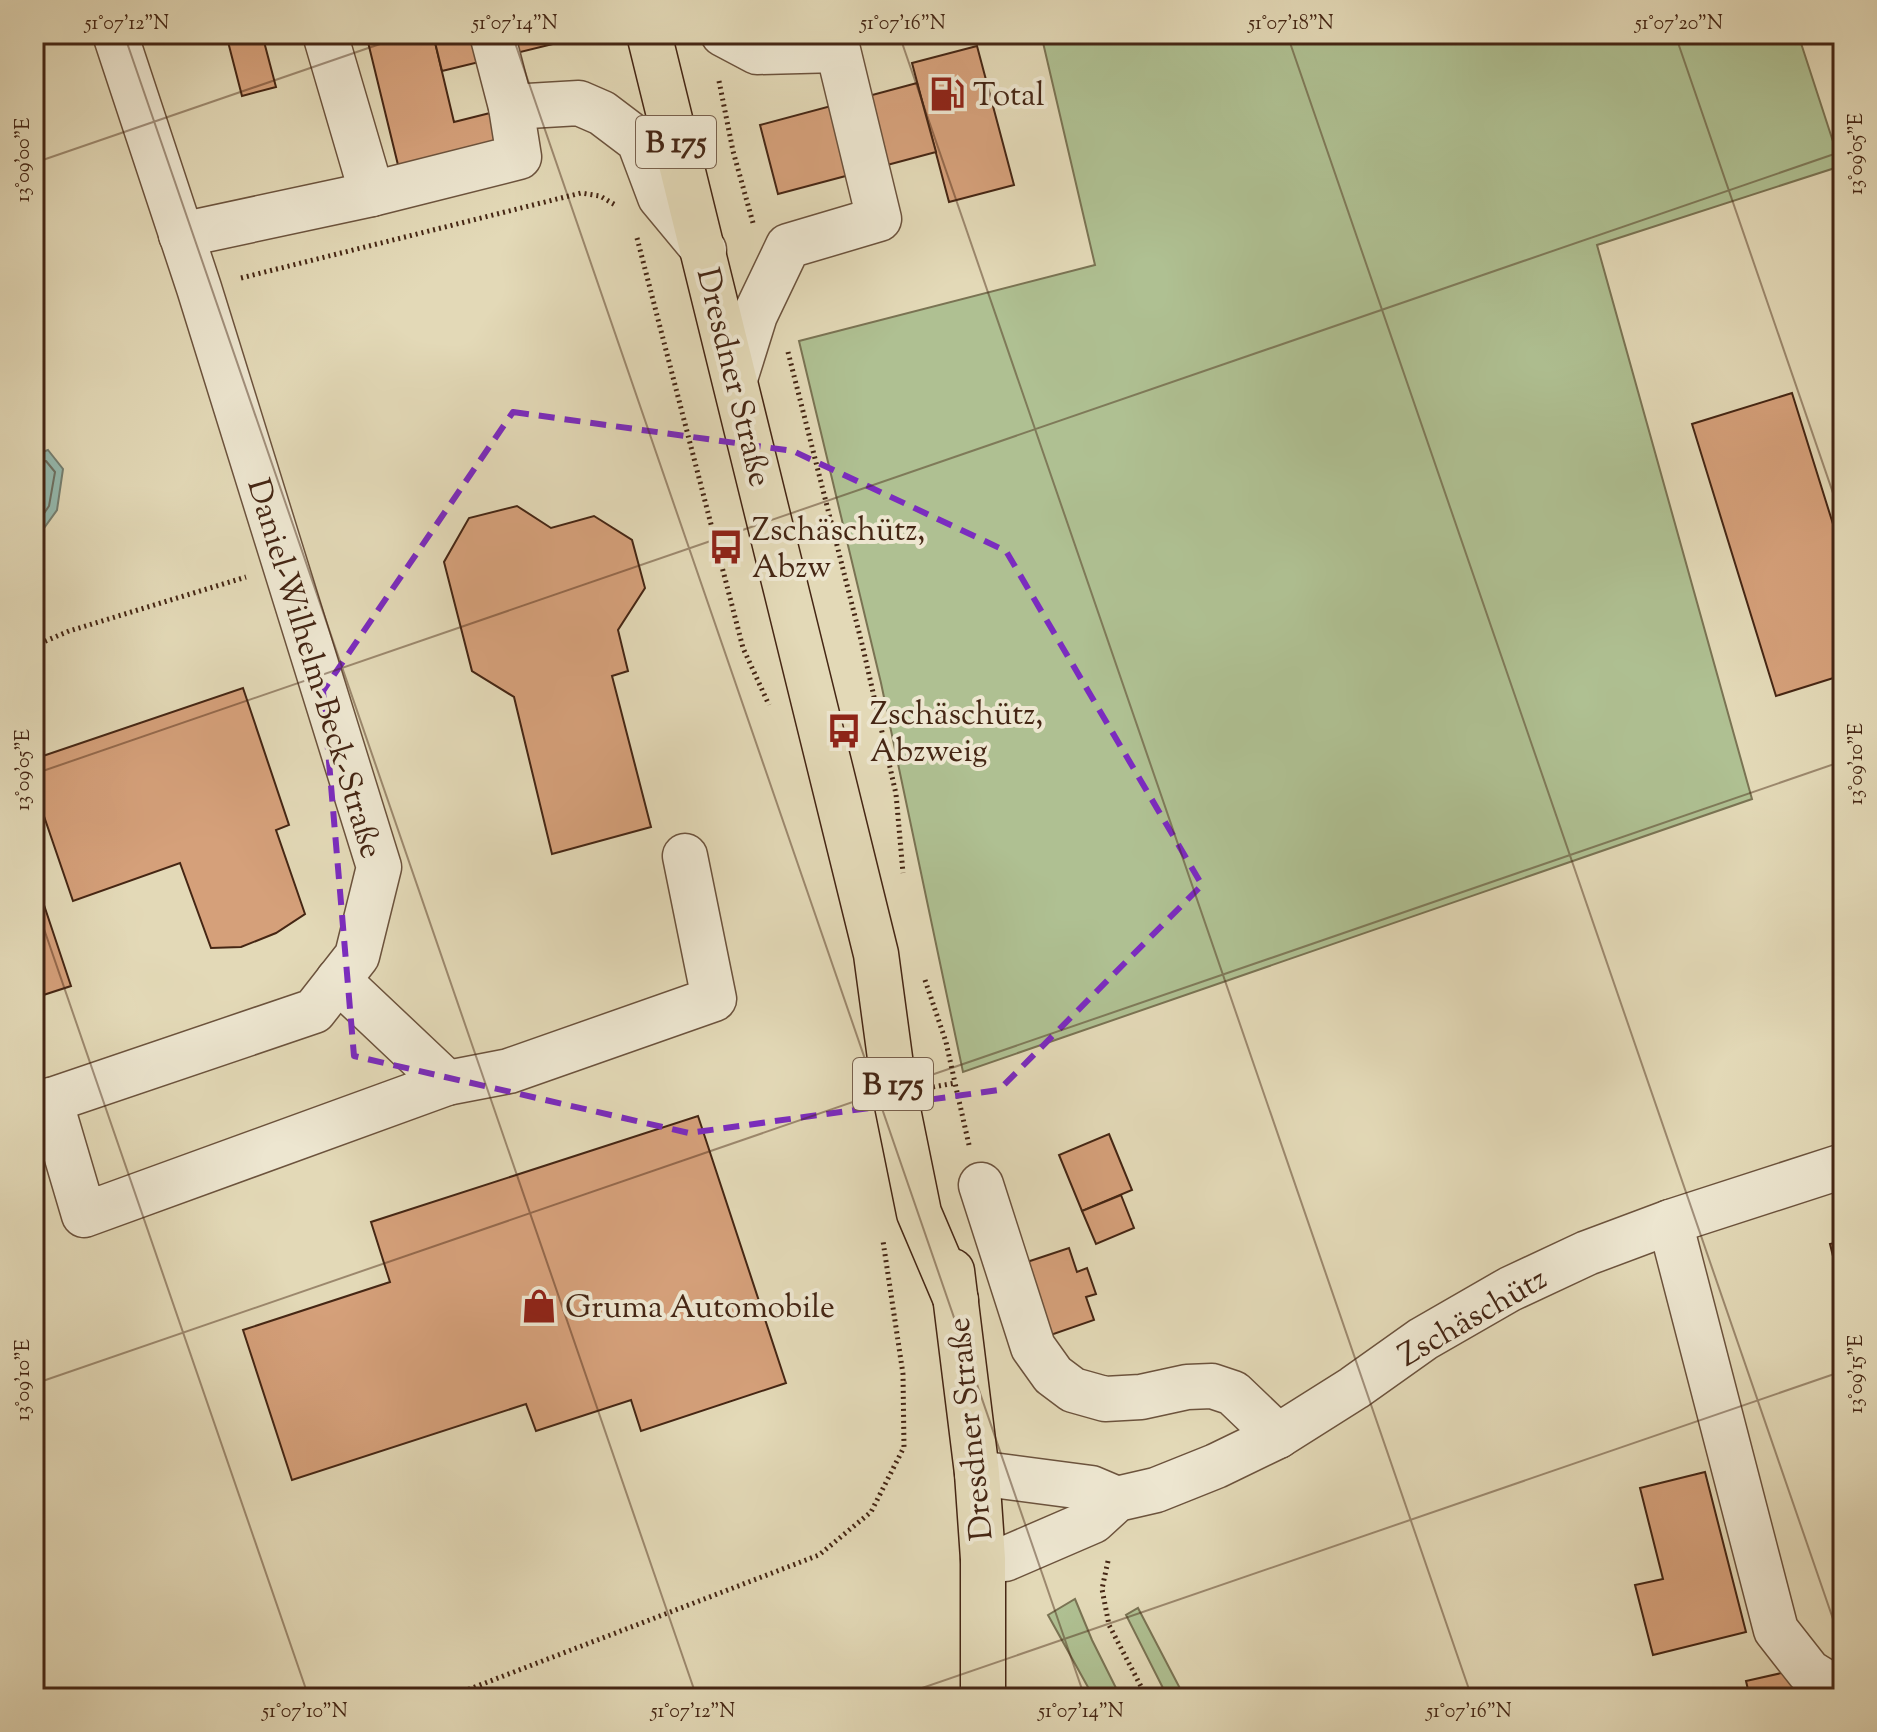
<svg xmlns="http://www.w3.org/2000/svg" width="1877" height="1732" font-family="'Sorts Mill Goudy',serif">
  <rect width="100%" height="100%" fill="#e3d9b7"/>
  <filter id="stains"><feTurbulence type="fractalNoise" baseFrequency=".0025" numOctaves="4"/><feColorMatrix values="0 0 0 0 .2 0 0 0 0 .09 0 0 0 0 .02 0 0 0 .5 -.17"/></filter>
  <radialGradient id="worn" r=".72"><stop offset=".6" stop-color="#630" stop-opacity="0"/><stop offset="1" stop-color="#630" stop-opacity=".3"/></radialGradient>
  <g fill="#afc092" stroke="#7a7353" stroke-width="2">
    <path d="M 1041,34 L 1798,34 L 1841,166 L 1597,245 L 1752,799 L 963,1072 L 881,683 L 799,341 L 1095,265 Z"/>
    <path d="M 1075,1599 L 1092,1640 L 1121,1698 L 1094,1698 L 1048,1615 Z"/>
    <path d="M 1138,1608 L 1185,1698 L 1168,1698 L 1126,1615 Z"/>
  </g>
  <path fill="#95baaf" stroke="#757f71" stroke-width="2" d="M 48,450 L 63,469 L 57,510 L 34,542 L 34,455 Z"/>
  <g fill="none" stroke-linecap="round" stroke-linejoin="round">
    <path stroke="#6d7062" stroke-width="2" d="M 34,462 L 46,461 L 55,472 L 49,506 L 34,528"/>
  </g>
  <g fill="#d5a07a" stroke="#452614" stroke-width="2">
    <path d="M 226,34 L 262,34 L 276,87 L 242,96 Z"/>
    <path d="M 366,34 L 433,34 L 454,122 L 494,112 L 502,143 L 399,169 Z"/>
    <path d="M 433,34 L 559,34 L 561,42 L 442,71 Z"/>
    <path d="M 977,46 L 1014,185 L 949,202 L 912,63 Z"/>
    <path d="M 917,83 L 936,152 L 778,194 L 760,125 Z"/>
    <path d="M 1792,393 L 1843,556 L 1843,675 L 1776,696 L 1692,424 Z"/>
    <path d="M 517,506 L 551,528 L 594,516 L 632,540 L 645,588 L 618,630 L 628,671 L 612,676 L 651,827 L 552,854 L 514,697 L 472,671 L 444,562 L 469,518 Z"/>
    <path d="M 243,688 L 289,825 L 276,830 L 305,914 L 276,933 L 241,947 L 211,948 L 180,863 L 73,901 L 34,787 L 34,759 Z"/>
    <path d="M 34,875 L 71,986 L 34,998 Z"/>
    <path d="M 698,1116 L 786,1383 L 641,1431 L 631,1400 L 536,1431 L 526,1404 L 292,1480 L 243,1330 L 390,1282 L 371,1222 Z"/>
    <path d="M 1109,1134 L 1132,1190 L 1082,1211 L 1059,1155 Z"/>
    <path d="M 1121,1195 L 1134,1228 L 1096,1244 L 1082,1211 Z"/>
    <path d="M 1843,1241 L 1843,1297 L 1830,1244 Z"/>
    <path d="M 1069,1248 L 1077,1272 L 1087,1268 L 1096,1294 L 1086,1297 L 1094,1320 L 1042,1338 L 1018,1265 Z"/>
    <path d="M 1705,1472 L 1746,1632 L 1653,1655 L 1635,1585 L 1663,1579 L 1640,1488 Z"/>
    <path d="M 1795,1670 L 1802,1698 L 1750,1698 L 1746,1681 Z"/>
  </g>
  <g fill="none" stroke-linecap="round" stroke-linejoin="round">
    <g stroke="#6c533d" stroke-width="47">
      <g id="minor">
        <path d="M 325,34 L 372,194 L 519,157 L 511,107 L 492,34"/>
        <path d="M 723,34 L 757,52 L 838,50 L 879,219 L 788,246 L 755,315 L 735,379"/>
        <path d="M 511,107 L 579,103 L 602,113 L 639,141 L 660,197 L 704,250"/>
        <path d="M 181,235 L 372,194"/>
        <path d="M 447,1083 L 509,1071 L 714,999 L 685,856"/>
        <path d="M 50,1100 L 84,1215 L 447,1083 L 338,980"/>
        <path d="M 34,1106 L 314,1011 L 357,956 L 379,867 L 199,288 L 115,34"/>
        <path d="M 981,1185 L 1033,1347 L 1053,1375 L 1073,1390 L 1105,1399 L 1141,1397 L 1187,1387 L 1212,1386 L 1233,1393 L 1278,1436"/>
        <path d="M 1670,1222 L 1776,1630 L 1809,1672 L 1843,1693"/>
        <path d="M 977,1473 L 1091,1488 L 1117,1499"/>
        <path d="M 983,1559 L 1005,1559 L 1093,1521 L 1117,1499 L 1156,1490 L 1216,1466 L 1278,1436 L 1354,1388 L 1423,1339 L 1510,1289 L 1587,1253 L 1670,1222 L 1843,1166"/>
      </g>
    </g>
    <g stroke="#452614" stroke-width="47">
      <g id="major">
        <path d="M 649,34 L 876,954 L 895,1095 L 919,1213 L 956,1300"/>
        <path d="M 952,1271 L 977,1473 L 983,1559 L 983,1698"/>
      </g>
    </g>
    <g stroke="#452614" stroke-width="5" stroke-dasharray="2 4" stroke-linecap="butt">
      <path d="M 719,81 L 733,151 L 753,223"/>
      <path d="M 637,238 L 743,648 L 769,705"/>
      <path d="M 241,278 L 581,193 L 600,196 L 617,206"/>
      <path d="M 788,352 L 863,648 L 896,794 L 903,873"/>
      <path d="M 34,646 L 69,631 L 246,577"/>
      <path d="M 925,980 L 946,1042 L 955,1083"/>
      <path d="M 933,1087 L 955,1083 L 969,1145"/>
      <path d="M 1108,1561 L 1102,1589 L 1109,1625 L 1147,1698"/>
      <path d="M 446,1698 L 819,1555 L 871,1512 L 904,1447 L 903,1374 L 883,1241"/>
    </g>
    <use href="#minor" stroke="#ede6d0" stroke-width="44"/>
    <use href="#major" stroke="#e3d9b7" stroke-width="44"/>
  </g>
  <path fill="none" stroke="#7b2cbf" stroke-width="6" stroke-dasharray="16 10" stroke-linejoin="round" d="M 513,412 L 793,451 L 1006,551 L 1202,885 L 999,1090 L 689,1133 L 354,1056 L 323,691 Z"/>
  <path fill="none" stroke="#452614" stroke-width="2" stroke-opacity="0.45" d="M 124,34 L 697,1698M 512,34 L 1085,1698M 899,34 L 1472,1698M 1287,34 L 1843,1648M 1675,34 L 1843,522M 34,163 L 409,34M 34,774 L 1843,151M 34,900 L 309,1698M 34,1384 L 1843,761M 893,1698 L 1843,1371"/>
  <defs>
    <g id="fuel-bare" transform="scale(2.76)"><path d="M-5.5-6h7V0h2V4h1.3V-2.5L3-4.5l.8-.8L6-3V5H2.5V1h-1V6h-7ZM-4.2-4.7v3.2H.2V-4.7Z" fill="#8f2418" stroke="#ede6d0" stroke-width="2.5" paint-order="stroke"/></g>
    <g id="bus-bare" transform="scale(2.76)"><path d="M-5-6H5V4H4V6H2V4H-2V6H-4V4H-5ZM-3.5-4V0h7V-4ZM-3.5 1.2v1.5H-2V1.2ZM2 1.2v1.5H3.5V1.2Z" fill="#8f2418" stroke="#ede6d0" stroke-width="2.5" paint-order="stroke"/></g>
    <g id="shop-bare" transform="scale(2.76)"><path d="M-5-2.5h2.3a2.7 3.5 0 0 1 5.4 0H5L5.5 6h-11ZM-1.5-2.5h3a1.5 2.3 0 0 0-3 0Z" fill="#8f2418" stroke="#ede6d0" stroke-width="2.5" paint-order="stroke"/></g>
  </defs>
  <g fill-rule="evenodd">
    <use href="#fuel-bare" x="947" y="94"/>
    <use href="#bus-bare" x="726" y="547"/>
    <use href="#bus-bare" x="844" y="731"/>
    <use href="#shop-bare" x="539" y="1306"/>
  </g>
  <g text-anchor="middle" stroke-width="8" stroke-linejoin="round" paint-order="stroke">
    <g fill="#ede6d0" stroke="#77604c" stroke-width="2">
      <rect x="636" y="116" width="80" height="52" rx="6"/>
      <rect x="853" y="1058" width="80" height="52" rx="6"/>
    </g>
    <g font-size="30" font-weight="bold" fill="#452614">
      <text x="676" y="152">B 175</text>
      <text x="893" y="1094">B 175</text>
    </g>
    <g font-size="32" fill="#452614" stroke="#ede6d0" text-anchor="start">
      <text x="973" y="105">Total</text>
      <text x="752" y="540">Zschäschütz,<tspan x="752" dy="37">Abzw</tspan></text>
      <text x="870" y="724">Zschäschütz,<tspan x="870" dy="37">Abzweig</tspan></text>
      <text x="565" y="1317">Gruma Automobile</text>
    </g>
    <g font-size="32" fill="#452614" stroke="#ede6d0">
      <text transform="translate(735 377) rotate(76)" y="11">Dresdner Straße</text>
      <text transform="translate(316 668) rotate(73)" y="11">Daniel-Wilhelm-Beck-Straße</text>
      <text transform="translate(1472 1316) rotate(-30)" y="11">Zschäschütz</text>
      <text transform="translate(969 1429) rotate(-96)" y="11">Dresdner Straße</text>
    </g>
  </g>
  <rect width="1877" height="1732" fill="none" stroke="#e3d9b7" stroke-width="88"/>
  <rect x="44" y="44" width="1789" height="1644" fill="none" stroke="#452614" stroke-width="3"/>
  <g font-size="20" text-anchor="middle" fill="#452614">
    <text x="127" y="29">51°07'12"N</text>
    <text x="515" y="29">51°07'14"N</text>
    <text x="903" y="29">51°07'16"N</text>
    <text x="1291" y="29">51°07'18"N</text>
    <text x="1679" y="29">51°07'20"N</text>
    <text transform="translate(1855 154) rotate(-90)" y="7">13°09'05"E</text>
    <text transform="translate(22 160) rotate(-90)" y="7">13°09'00"E</text>
    <text transform="translate(1855 764) rotate(-90)" y="7">13°09'10"E</text>
    <text transform="translate(22 770) rotate(-90)" y="7">13°09'05"E</text>
    <text transform="translate(1855 1374) rotate(-90)" y="7">13°09'15"E</text>
    <text transform="translate(22 1380) rotate(-90)" y="7">13°09'10"E</text>
    <text x="305" y="1717">51°07'10"N</text>
    <text x="693" y="1717">51°07'12"N</text>
    <text x="1081" y="1717">51°07'14"N</text>
    <text x="1469" y="1717">51°07'16"N</text>
  </g>
  <rect width="100%" height="100%" filter="url(#stains)"/>
  <rect width="100%" height="100%" fill="url(#worn)"/>
</svg>
